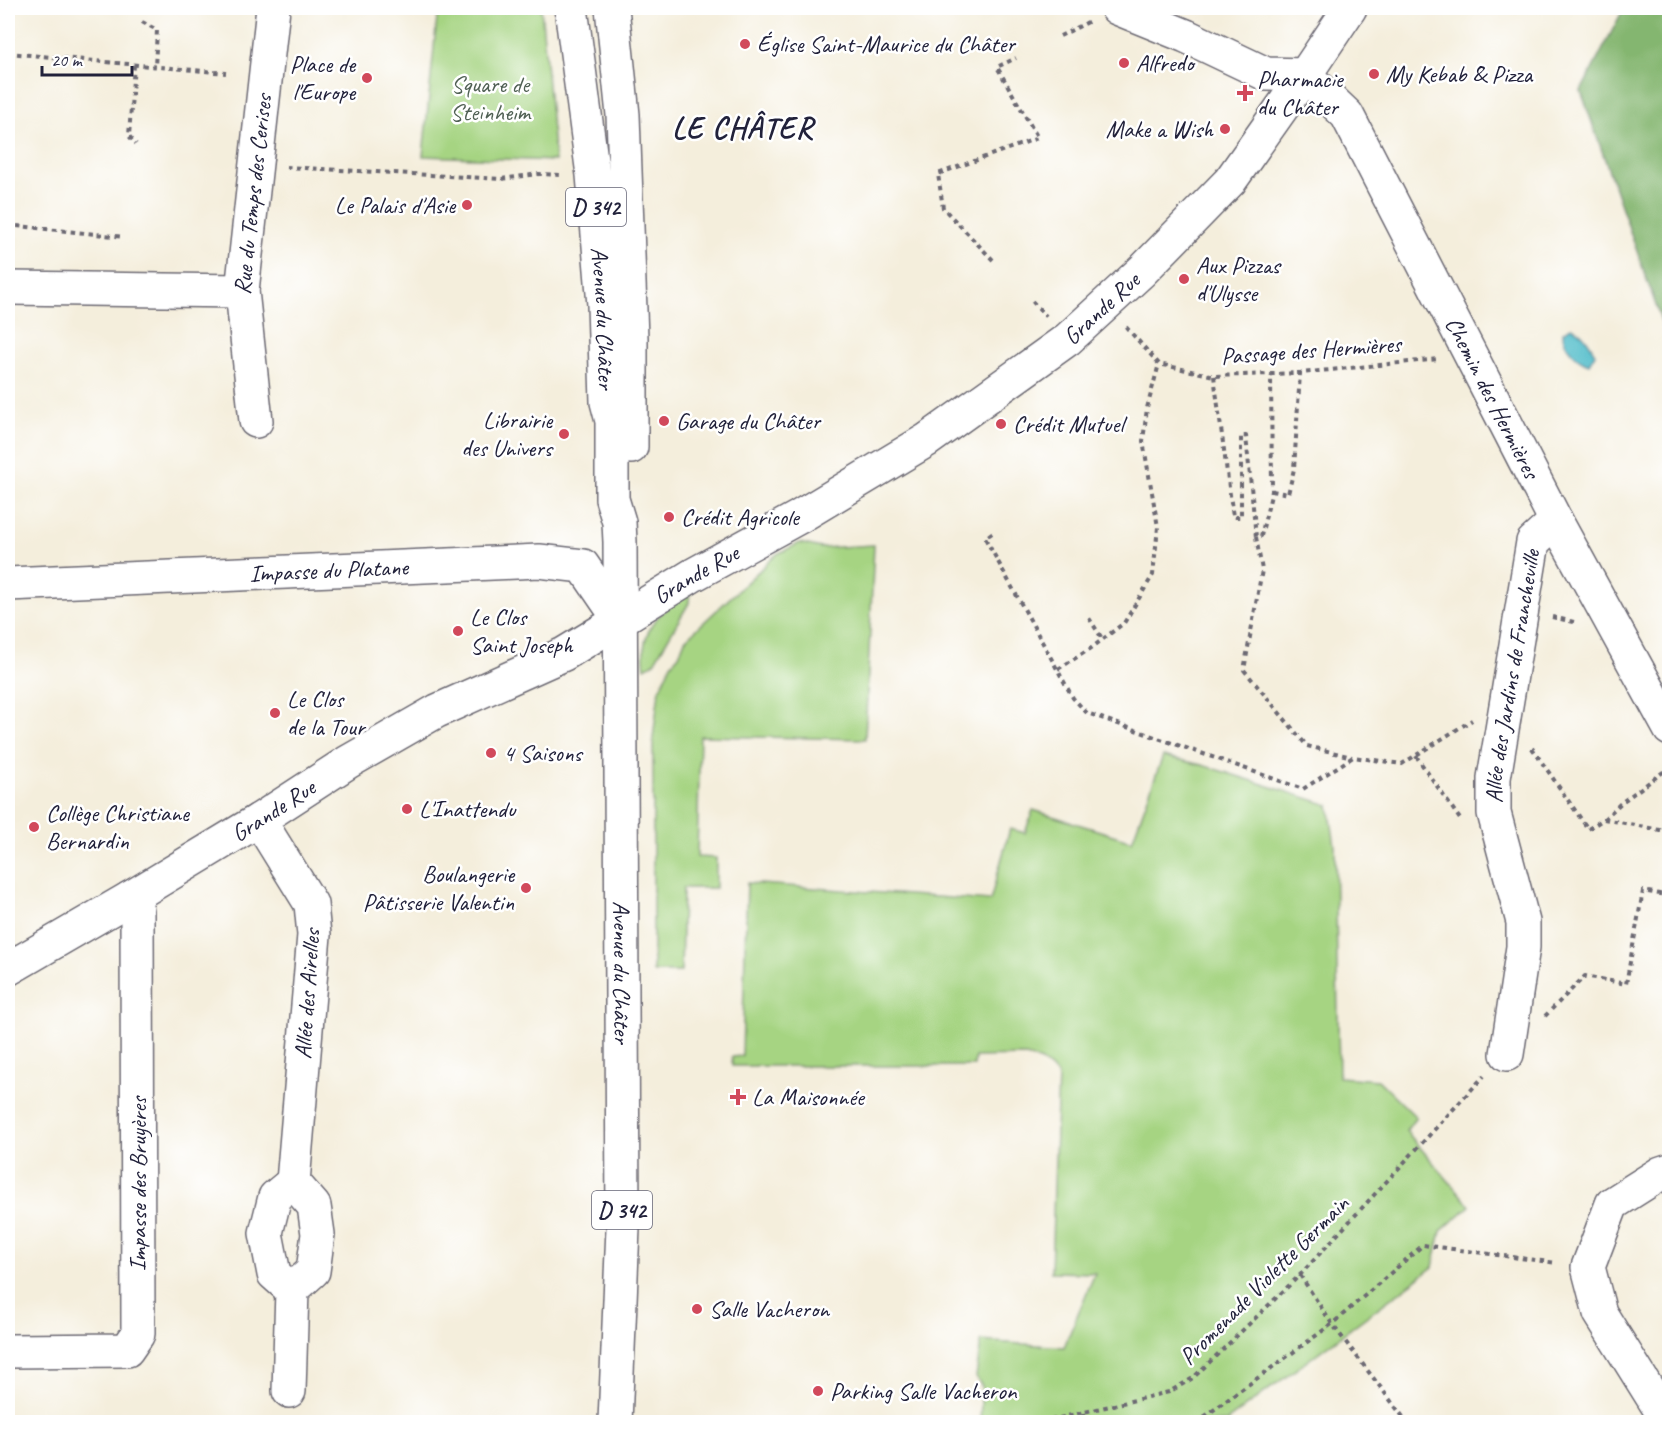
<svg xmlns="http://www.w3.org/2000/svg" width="1677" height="1430" font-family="Caveat,sans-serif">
  <rect width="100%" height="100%" fill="#fff"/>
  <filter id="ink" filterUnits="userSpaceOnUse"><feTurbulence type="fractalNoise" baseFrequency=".0167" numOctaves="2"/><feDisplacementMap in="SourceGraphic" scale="12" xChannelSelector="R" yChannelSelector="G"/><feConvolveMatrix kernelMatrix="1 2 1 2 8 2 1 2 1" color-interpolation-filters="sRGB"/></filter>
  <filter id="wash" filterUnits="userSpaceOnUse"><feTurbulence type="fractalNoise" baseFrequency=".008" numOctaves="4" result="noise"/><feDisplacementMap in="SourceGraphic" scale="24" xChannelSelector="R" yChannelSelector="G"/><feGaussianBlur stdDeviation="1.35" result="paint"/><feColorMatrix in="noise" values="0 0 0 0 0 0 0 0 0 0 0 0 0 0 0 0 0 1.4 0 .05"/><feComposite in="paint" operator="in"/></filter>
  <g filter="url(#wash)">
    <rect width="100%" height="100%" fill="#f4eedc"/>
    <g fill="#a6d482" stroke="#647b5e" stroke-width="1.5">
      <path d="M 438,8 L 541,8 L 555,161 L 423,156 Z"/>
      <path d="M 800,543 L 821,548 L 874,545 L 865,739 L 700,736 L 697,857 L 716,858 L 716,888 L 683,888 L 681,972 L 653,972 L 653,738 L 659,691 L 671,664 L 679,655 L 685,640 L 777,554 Z"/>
      <path d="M 690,588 L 689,603 L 653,664 L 645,668 C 638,628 661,612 690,588 Z"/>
      <path d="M 1163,756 L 1202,765 L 1329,805 L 1335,846 L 1339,1077 L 1378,1080 L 1416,1117 L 1406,1131 L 1470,1206 L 1441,1231 L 1433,1267 L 1228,1420 L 1228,1422 L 980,1422 L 982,1386 L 976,1377 L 981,1341 L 1064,1347 L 1095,1273 L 1051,1272 L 1058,1075 L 1041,1061 L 1026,1056 L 975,1057 L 974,1066 L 732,1066 L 732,1057 L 742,1056 L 747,883 L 990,901 L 1010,829 L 1025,833 L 1033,810 L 1132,841 Z"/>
    </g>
    <path fill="#84b670" stroke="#536c56" stroke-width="1.5" d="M 1624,8 L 1669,8 L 1669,343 L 1581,91 Z"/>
    <path fill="#4fbcc9" stroke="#386f82" stroke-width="1.5" d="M 1571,327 C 1583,331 1590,343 1595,354 L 1589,364 C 1577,360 1562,346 1563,332 Z"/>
  </g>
  <g filter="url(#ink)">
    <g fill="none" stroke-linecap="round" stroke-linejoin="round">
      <g stroke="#6c6973" stroke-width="36">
        <g id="minor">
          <path d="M 1117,8 L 1186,36 L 1266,74 L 1305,75"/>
          <path id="s1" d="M 1305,75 L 1347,115 L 1556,521 L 1670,729"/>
          <path d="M 8,288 L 242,291"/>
          <path id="s2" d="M 256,421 L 242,291 L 273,8"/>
          <path id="s3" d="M 8,584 L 539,561 L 583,566 L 620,620 L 693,575 L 799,517 L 927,440 L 1068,339 L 1142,271 L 1230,181 L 1305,75 L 1350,8"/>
          <path d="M 259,820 L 311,904 L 314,935 L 293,1182"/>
          <path id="s4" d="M 1507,1054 L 1523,947 L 1523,922 L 1494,813 L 1494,778 L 1533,542 L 1556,521"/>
          <path d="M 8,1351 L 127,1350 L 138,1334 L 137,910 L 130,898"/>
          <path d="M 289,1391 L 292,1290 L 313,1271 L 318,1234 L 314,1206 L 293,1182 L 275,1197 L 266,1233 L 274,1274 L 292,1290"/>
          <path d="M 1668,1422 L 1600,1313 L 1588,1267 L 1612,1204 L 1661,1173 L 1670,1170"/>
        </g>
      </g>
      <g stroke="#6c6973" stroke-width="36">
        <g id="major">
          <path id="s5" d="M 571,8 L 593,175 L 604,305 L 607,402 L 612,421 L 612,499 L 619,522 L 620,542 L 623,1228 L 615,1422"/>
          <path d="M 612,8 L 623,115 L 631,338 L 631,447"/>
          <path id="s6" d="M 8,969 L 130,898 L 259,820 L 348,762 L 437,711 L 564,654 L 620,620"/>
        </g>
      </g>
      <g stroke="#6c6973" stroke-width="4" stroke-dasharray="4.5 4.5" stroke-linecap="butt">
        <path d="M 142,22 L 157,30 L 155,67"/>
        <path d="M 1060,36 L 1090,21"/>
        <path d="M 8,53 L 226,73"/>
        <path d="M 134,65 L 129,136 L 136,144"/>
        <path d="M 286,167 L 501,179 L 539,174 L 562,175"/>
        <path d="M 8,225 L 124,237"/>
        <path d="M 993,260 L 943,208 L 938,174 L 1038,138 L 997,67 L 1016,58"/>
        <path d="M 1032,301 L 1046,316"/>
        <path d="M 1126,327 L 1159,364 L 1214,376 L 1300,373 L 1439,359"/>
        <path d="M 1214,376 L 1233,517 L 1241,517 L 1241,436 L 1246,436 L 1256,537 L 1261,536 L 1272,491 L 1271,375"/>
        <path d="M 1272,491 L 1288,494 L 1294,469 L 1300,373"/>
        <path d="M 992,533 L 985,538 L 1073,698 L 1087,713 L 1303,789 L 1353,757 L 1402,764 L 1472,720"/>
        <path d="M 1256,537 L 1262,570 L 1244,670 L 1307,746 L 1352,757"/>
        <path d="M 1552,617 L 1574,622"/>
        <path d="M 1089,618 L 1103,640"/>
        <path d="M 1058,669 L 1090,649 L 1124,623 L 1153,575 L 1158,527 L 1143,441 L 1147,408 L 1159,364"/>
        <path d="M 1532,748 L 1588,829 L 1604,819 L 1670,832"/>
        <path d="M 1416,756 L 1462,822"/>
        <path d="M 1604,819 L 1622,802 L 1670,767"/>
        <path d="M 1545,1016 L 1585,976 L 1626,984 L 1643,891 L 1670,896"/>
        <path d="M 1300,1275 L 1332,1324 L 1407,1422"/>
        <path d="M 1083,1413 L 1085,1422"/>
        <path d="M 975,1419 L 986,1422"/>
        <path d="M 1042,1422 L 1169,1392 L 1193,1378 L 1300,1275 L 1484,1076"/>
        <path d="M 1197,1422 L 1332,1324 L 1423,1245 L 1557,1263"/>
      </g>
      <use href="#minor" stroke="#fff" stroke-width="33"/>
      <use href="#major" stroke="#fff" stroke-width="33"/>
    </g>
  </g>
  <g fill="#d1495b" stroke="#fff" stroke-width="2">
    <circle cx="745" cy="44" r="6"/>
    <circle cx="1124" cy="63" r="6"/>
    <circle cx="1374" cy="74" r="6"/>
    <circle cx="367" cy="78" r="6"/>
    <path d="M1242 84h6v6h6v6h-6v6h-6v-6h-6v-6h6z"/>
    <circle cx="1225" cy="129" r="6"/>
    <circle cx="467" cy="205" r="6"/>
    <circle cx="1184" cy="279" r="6"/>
    <circle cx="664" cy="421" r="6"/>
    <circle cx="1001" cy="424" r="6"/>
    <circle cx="564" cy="434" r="6"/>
    <circle cx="669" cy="517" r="6"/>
    <circle cx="458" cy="631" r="6"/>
    <circle cx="275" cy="713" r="6"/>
    <circle cx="491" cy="753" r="6"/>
    <circle cx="407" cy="809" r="6"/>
    <circle cx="34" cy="827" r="6"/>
    <circle cx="526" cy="888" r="6"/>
    <path d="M735 1088h6v6h6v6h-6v6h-6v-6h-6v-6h6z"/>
    <circle cx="697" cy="1309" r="6"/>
    <circle cx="818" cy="1391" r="6"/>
  </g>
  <g text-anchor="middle" stroke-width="5" stroke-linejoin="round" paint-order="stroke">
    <g fill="#fff" stroke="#646476" stroke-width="1.5">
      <rect x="566" y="188" width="60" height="38" rx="4.5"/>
      <rect x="592" y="1191" width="60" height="38" rx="4.5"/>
    </g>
    <g font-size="22" font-weight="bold" fill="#22223b">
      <text x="596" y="215">D 342</text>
      <text x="622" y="1218">D 342</text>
    </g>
    <g font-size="24" fill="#22223b" stroke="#fff" text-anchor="start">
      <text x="757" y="52">Église Saint-Maurice du Châter</text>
      <text x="1136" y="71">Alfredo</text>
      <text x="355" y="72" text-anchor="end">Place de<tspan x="355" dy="28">l'Europe</tspan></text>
      <text x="1386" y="82">My Kebab &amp; Pizza</text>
      <text x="1257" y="87">Pharmacie<tspan x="1257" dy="28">du Châter</tspan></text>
      <text x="1213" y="137" text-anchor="end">Make a Wish</text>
      <text x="455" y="213" text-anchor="end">Le Palais d'Asie</text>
      <text x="1196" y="273">Aux Pizzas<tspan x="1196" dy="28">d'Ulysse</tspan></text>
      <text x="552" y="428" text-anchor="end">Librairie<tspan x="552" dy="28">des Univers</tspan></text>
      <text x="676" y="429">Garage du Châter</text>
      <text x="1013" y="432">Crédit Mutuel</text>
      <text x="681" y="525">Crédit Agricole</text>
      <text x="470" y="625">Le Clos<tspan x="470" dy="28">Saint Joseph</tspan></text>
      <text x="287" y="707">Le Clos<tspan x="287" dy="28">de la Tour</tspan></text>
      <text x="503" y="761">4 Saisons</text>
      <text x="419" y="817">L'Inattendu</text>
      <text x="46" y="821">Collège Christiane<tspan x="46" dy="28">Bernardin</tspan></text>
      <text x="514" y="882" text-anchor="end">Boulangerie<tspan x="514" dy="28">Pâtisserie Valentin</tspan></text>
      <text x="752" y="1105">La Maisonnée</text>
      <text x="709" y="1317">Salle Vacheron</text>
      <text x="830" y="1399">Parking Salle Vacheron</text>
    </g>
    <g font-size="24" fill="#506054" stroke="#fff">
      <text x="490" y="92">Square de<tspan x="490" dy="28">Steinheim</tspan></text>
    </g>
    <g font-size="24" fill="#22223b" stroke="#fff">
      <text dy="8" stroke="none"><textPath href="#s2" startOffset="228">Rue du Temps des Cerises</textPath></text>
      <text dy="8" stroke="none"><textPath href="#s3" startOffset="1216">Grande Rue</textPath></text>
      <text dy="8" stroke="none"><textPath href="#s5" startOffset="312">Avenue du Châter</textPath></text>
      <text transform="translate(1311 350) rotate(-4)" y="8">Passage des Hermières</text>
      <text dy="8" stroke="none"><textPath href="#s1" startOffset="376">Chemin des Hermières</textPath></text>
      <text dy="8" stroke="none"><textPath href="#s3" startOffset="321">Impasse du Platane</textPath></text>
      <text dy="8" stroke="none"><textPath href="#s3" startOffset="730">Grande Rue</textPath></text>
      <text dy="8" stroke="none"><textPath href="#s4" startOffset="384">Allée des Jardins de Francheville</textPath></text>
      <text dy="8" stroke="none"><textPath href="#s6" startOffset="309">Grande Rue</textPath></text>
      <text dy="8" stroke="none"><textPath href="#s5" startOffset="968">Avenue du Châter</textPath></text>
      <text transform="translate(307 994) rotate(-86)" y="8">Allée des Airelles</text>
      <text transform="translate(138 1184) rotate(-90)" y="8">Impasse des Bruyères</text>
      <text transform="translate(1264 1280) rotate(-45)" y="8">Promenade Violette Germain</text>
    </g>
    <g font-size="30" font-weight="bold" letter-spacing="1.5" fill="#22223b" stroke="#fff">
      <text x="743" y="138">LE CHÂTER</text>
    </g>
  </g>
  <rect width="1677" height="1430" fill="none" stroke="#fff" stroke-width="30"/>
  <path d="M42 66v9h90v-9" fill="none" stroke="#22223b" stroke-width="3"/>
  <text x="51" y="66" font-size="18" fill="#22223b" stroke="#ffffff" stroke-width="4.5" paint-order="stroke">20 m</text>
</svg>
